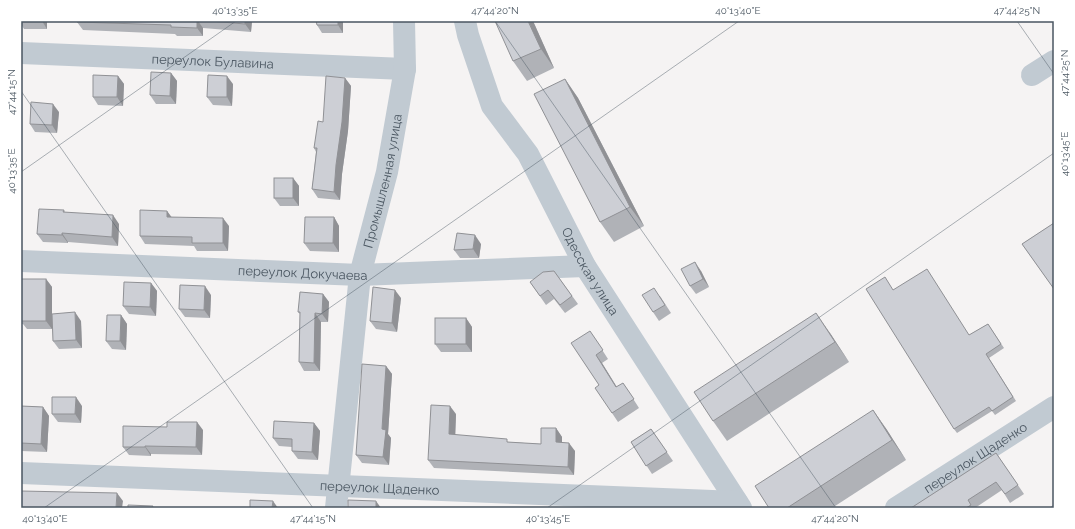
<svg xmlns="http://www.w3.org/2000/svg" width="1075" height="529" font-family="Raleway,sans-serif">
  <rect width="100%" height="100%" fill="#f5f3f3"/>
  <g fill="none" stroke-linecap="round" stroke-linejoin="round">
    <g stroke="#c1cad2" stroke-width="22">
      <path id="s1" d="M 465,21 L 468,35 L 492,106 L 528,154 L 585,266 L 741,508"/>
      <path id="s2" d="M 21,53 L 405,69"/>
      <path d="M 1032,75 L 1054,61"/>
      <path id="s3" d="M 21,261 L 360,275 L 585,266"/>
      <path id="s4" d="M 21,473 L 737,502"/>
      <path id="s5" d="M 336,508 L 360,275 L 387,172 L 405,69 L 404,21"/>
      <path id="s6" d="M 896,508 L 1054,407"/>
    </g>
  </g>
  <g fill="#b0b2b7">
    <path d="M 21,21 L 47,21 L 47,29 L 24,29 L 21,24 Z"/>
    <path d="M 77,21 L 252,21 L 251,32 L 203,28 L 203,36 L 177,36 L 175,34 L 83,30 L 77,22 Z"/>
    <path d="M 343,21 L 343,33 L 322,33 L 317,25 Z"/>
    <path d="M 533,21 L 554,68 L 527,81 L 513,61 Z"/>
    <path d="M 171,73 L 177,81 L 176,104 L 156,104 L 150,95 Z"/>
    <path d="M 118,76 L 124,84 L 123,106 L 98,105 L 93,97 Z"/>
    <path d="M 345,78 L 351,86 L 348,131 L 342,174 L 340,200 L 318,198 L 312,189 L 316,152 L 314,148 L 323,122 Z"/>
    <path d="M 565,79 L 578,98 L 644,226 L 614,242 L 600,222 Z"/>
    <path d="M 233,84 L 232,106 L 213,105 L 207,97 Z"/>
    <path d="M 59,112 L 57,133 L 35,132 L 30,124 Z"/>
    <path d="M 293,178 L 299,186 L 299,206 L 280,206 L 274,198 Z"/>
    <path d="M 64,210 L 65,212 L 119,224 L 118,246 L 68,242 L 68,243 L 43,242 L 37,234 Z"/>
    <path d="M 167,211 L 171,217 L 229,226 L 228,251 L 197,251 L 194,246 L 145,244 L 140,236 Z"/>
    <path d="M 334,217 L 339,226 L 339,252 L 310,251 L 304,243 Z"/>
    <path d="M 1054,223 L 1054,289 L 1022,244 Z"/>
    <path d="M 481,244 L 479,258 L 460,258 L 454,250 Z"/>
    <path d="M 554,271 L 578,304 L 565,313 L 554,299 L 546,305 L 530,282 Z"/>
    <path d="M 701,271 L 709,287 L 696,294 L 690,286 Z"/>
    <path d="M 21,279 L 46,279 L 52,287 L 52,314 L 81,321 L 82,348 L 59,349 L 53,341 L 52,317 L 52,329 L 27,329 L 23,324 L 21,324 Z"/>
    <path d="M 151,283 L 157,291 L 156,316 L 129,314 L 123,306 Z"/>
    <path d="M 893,290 L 969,335 L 988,324 L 1004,348 L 989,358 L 1016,401 L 995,415 L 992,411 L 957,433 L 954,429 Z"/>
    <path d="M 323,294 L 329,302 L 328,322 L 321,322 L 320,371 L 304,371 L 299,362 L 300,314 L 298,312 Z"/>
    <path d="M 211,295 L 210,318 L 185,317 L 179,309 Z"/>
    <path d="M 660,296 L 671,313 L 659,321 L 653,312 Z"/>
    <path d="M 401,298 L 397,332 L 376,329 L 370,321 Z"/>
    <path d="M 121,315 L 127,324 L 126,350 L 112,349 L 106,341 Z"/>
    <path d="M 466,318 L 472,327 L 472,352 L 441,352 L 435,344 Z"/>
    <path d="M 590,331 L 608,359 L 602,363 L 617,387 L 623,383 L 639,408 L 618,422 L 612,413 L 599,385 Z"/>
    <path d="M 830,333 L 849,362 L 727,441 L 713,421 Z"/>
    <path d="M 386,366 L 392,374 L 388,434 L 391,438 L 389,465 L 362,463 L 356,455 Z"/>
    <path d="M 21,406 L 43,407 L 49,416 L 47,452 L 21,451 Z"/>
    <path d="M 82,406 L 81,423 L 58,422 L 52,414 Z"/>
    <path d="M 873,410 L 887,430 L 906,460 L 832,508 L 769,508 Z"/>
    <path d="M 456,414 L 455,435 L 509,442 L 541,444 L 556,428 L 562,437 L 562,443 L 575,451 L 574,475 L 434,468 L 428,460 Z"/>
    <path d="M 314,423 L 320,431 L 318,460 L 298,459 L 292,451 L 292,447 L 279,446 L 273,438 Z"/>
    <path d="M 651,429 L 673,461 L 652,474 L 631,442 Z"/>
    <path d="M 203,430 L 202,455 L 151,454 L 151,456 L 129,455 L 123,447 Z"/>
    <path d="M 996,453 L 1024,494 L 1010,503 L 1002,490 L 975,508 L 911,508 Z"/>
  </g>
  <g fill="#909195">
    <path d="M 42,21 L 47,21 L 47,29 Z"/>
    <path d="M 197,21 L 198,21 L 203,28 L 203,36 L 197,28 Z"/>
    <path d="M 245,21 L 252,21 L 251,32 L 245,24 Z"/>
    <path d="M 338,21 L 343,21 L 343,33 L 338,25 Z"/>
    <path d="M 528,21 L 533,21 L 554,68 L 541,49 Z"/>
    <path d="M 171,73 L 177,81 L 176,104 L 170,96 Z"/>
    <path d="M 118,76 L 124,84 L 123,106 L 117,97 Z"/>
    <path d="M 227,76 L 233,84 L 232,106 L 227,97 Z"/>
    <path d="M 345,78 L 351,86 L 348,131 L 342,174 L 340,200 L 334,192 L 336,165 Z"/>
    <path d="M 565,79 L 578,98 L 644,226 L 630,207 Z"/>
    <path d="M 53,104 L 59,112 L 57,133 L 52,125 Z"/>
    <path d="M 293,178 L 299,186 L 299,206 L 293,198 Z"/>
    <path d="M 167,211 L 173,219 L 167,217 Z"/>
    <path d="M 113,215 L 119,224 L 118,246 L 112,237 Z"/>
    <path d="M 334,217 L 339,226 L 339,252 L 333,243 Z"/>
    <path d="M 223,218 L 229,226 L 228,251 L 223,243 Z"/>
    <path d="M 62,233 L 68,242 L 68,243 L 62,235 Z"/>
    <path d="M 475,235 L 481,244 L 479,258 L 473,249 Z"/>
    <path d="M 695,262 L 701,271 L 709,287 L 703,279 Z"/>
    <path d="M 46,279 L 52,287 L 52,329 L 46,321 Z"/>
    <path d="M 151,283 L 157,291 L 156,316 L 150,307 Z"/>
    <path d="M 205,286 L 211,295 L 210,318 L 204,310 Z"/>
    <path d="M 395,290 L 401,298 L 397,332 L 392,323 Z"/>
    <path d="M 323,294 L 329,302 L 328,322 L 322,314 Z"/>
    <path d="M 75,312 L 81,321 L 82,348 L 76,340 Z"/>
    <path d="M 315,313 L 321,322 L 320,371 L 314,363 Z"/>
    <path d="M 816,313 L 830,333 L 849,362 L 835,342 Z"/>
    <path d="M 121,315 L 127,324 L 126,350 L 120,341 Z"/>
    <path d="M 466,318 L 472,327 L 472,352 L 466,344 Z"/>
    <path d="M 596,355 L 602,363 L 622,396 L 616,387 Z"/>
    <path d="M 386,366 L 392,374 L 388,434 L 391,438 L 389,465 L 383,457 L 382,429 Z"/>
    <path d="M 76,397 L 82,406 L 81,423 L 75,414 Z"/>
    <path d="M 450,406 L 456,414 L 455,443 L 449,434 Z"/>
    <path d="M 43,407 L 49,416 L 47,452 L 41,444 Z"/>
    <path d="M 873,410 L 887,430 L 906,460 L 892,440 Z"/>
    <path d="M 197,422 L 203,430 L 202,455 L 196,447 Z"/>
    <path d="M 314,423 L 320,431 L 318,460 L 312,452 Z"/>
    <path d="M 556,428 L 562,437 L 562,451 L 556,442 Z"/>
    <path d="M 569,443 L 575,451 L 574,475 L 568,467 Z"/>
    <path d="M 145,446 L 151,454 L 151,456 L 145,447 Z"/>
    <path d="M 117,493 L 123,501 L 122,508 L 116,508 Z"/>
    <path d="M 273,501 L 278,508 L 272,508 Z"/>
    <path d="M 376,501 L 381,508 L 376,508 Z"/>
  </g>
  <g fill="#cdcfd5" stroke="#909195">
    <path d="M 77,21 L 197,21 L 197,28 L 171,27 L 171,25 L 77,22 Z"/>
    <path d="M 210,21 L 245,21 L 245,24 Z"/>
    <path d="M 316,21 L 338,21 L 338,25 L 317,25 Z"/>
    <path d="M 495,21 L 528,21 L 541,49 L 513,61 Z"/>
    <path d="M 151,72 L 171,73 L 170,96 L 150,95 Z"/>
    <path d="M 93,75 L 118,76 L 117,97 L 93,97 Z"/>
    <path d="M 208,75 L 227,76 L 227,97 L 207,97 Z"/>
    <path d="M 326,76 L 345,78 L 342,122 L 336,165 L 334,192 L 312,189 L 317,148 L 314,148 L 318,121 L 323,122 Z"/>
    <path d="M 565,79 L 630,207 L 600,222 L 534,94 Z"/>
    <path d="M 31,102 L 53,104 L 52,125 L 30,124 Z"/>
    <rect x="274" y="178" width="19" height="20"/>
    <path d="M 39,209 L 64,210 L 63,212 L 113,215 L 112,237 L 62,233 L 62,235 L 37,234 Z"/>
    <path d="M 140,210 L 167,211 L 167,217 L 223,218 L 223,243 L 192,243 L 192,237 L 140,236 Z"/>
    <path d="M 305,217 L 334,217 L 333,243 L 304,243 Z"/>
    <path d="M 1054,223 L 1054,289 L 1022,244 Z"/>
    <path d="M 457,233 L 475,235 L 473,249 L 454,250 Z"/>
    <path d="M 695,262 L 703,279 L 690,286 L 681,269 Z"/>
    <path d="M 927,269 L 969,335 L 988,324 L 1001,344 L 986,354 L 1013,397 L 992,411 L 989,407 L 954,429 L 866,289 L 885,277 L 893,290 Z"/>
    <path d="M 554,271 L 572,296 L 560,305 L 548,290 L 540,296 L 530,282 L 543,272 Z"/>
    <rect x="21" y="279" width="25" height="42"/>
    <path d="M 124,282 L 151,283 L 150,307 L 123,306 Z"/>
    <path d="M 180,285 L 205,286 L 204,310 L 179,309 Z"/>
    <path d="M 373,287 L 395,290 L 392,323 L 370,321 Z"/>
    <path d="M 654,288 L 665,305 L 653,312 L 642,295 Z"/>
    <path d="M 300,292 L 323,294 L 322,314 L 315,313 L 314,363 L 299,362 L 300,312 L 298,312 Z"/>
    <path d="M 75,312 L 76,340 L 53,341 L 52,314 Z"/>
    <path d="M 816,313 L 835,342 L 713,421 L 694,392 Z"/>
    <path d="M 107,315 L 121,315 L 120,341 L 106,341 Z"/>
    <rect x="435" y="318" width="31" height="26"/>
    <path d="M 590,331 L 603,350 L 596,355 L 616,387 L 623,383 L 634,399 L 612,413 L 595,388 L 599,385 L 571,343 Z"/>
    <path d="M 362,364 L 386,366 L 382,429 L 386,430 L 383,457 L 356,455 Z"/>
    <path d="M 52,397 L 76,397 L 75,414 L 52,414 Z"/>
    <path d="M 431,405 L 450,406 L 449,434 L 507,439 L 507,442 L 541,444 L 541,428 L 556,428 L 556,442 L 569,443 L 568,467 L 428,460 Z"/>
    <path d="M 21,406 L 43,407 L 41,444 L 21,443 Z"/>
    <path d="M 873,410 L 892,440 L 787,508 L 769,508 L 755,486 Z"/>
    <path d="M 274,421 L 314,423 L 312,452 L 292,451 L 292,439 L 273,438 Z"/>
    <path d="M 167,422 L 197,422 L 196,447 L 145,446 L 145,447 L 123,447 L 123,426 L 167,427 Z"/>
    <path d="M 651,429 L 667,452 L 646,466 L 631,442 Z"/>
    <path d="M 996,453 L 1018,485 L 1005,494 L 996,482 L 968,500 L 971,505 L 966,508 L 911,508 Z"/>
    <path d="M 21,491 L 117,493 L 116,508 L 21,508 Z"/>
    <path d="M 250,500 L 273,501 L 272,508 L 250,508 Z"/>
    <path d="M 348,500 L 376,501 L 376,508 L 348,508 Z"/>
    <path d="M 128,505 L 153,506 L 152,508 L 128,508 Z"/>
  </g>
  <path fill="none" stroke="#4a5661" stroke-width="1" stroke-opacity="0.45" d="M 495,21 L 836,508M 1017,21 L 1054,74M 21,91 L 313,508M 21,172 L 236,21M 44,508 L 739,21M 547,508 L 1054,153M 1050,508 L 1054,505"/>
  <g text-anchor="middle" stroke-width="3" stroke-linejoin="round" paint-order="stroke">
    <g font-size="13" fill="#4a5661" stroke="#fff">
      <text dy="5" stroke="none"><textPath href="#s2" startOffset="192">переулок Булавина</textPath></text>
      <text dy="5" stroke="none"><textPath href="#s5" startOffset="331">Промышленная улица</textPath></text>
      <text dy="5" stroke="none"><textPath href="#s1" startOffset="282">Одесская улица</textPath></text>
      <text dy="5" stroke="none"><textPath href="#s3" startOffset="282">переулок Докучаева</textPath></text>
      <text dy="5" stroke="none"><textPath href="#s6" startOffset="94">переулок Щаденко</textPath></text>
      <text dy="5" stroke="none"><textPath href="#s4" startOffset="359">переулок Щаденко</textPath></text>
    </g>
  </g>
  <rect width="1075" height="529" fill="none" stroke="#ffffff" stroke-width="44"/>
  <rect x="22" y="22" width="1031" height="485" fill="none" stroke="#4a5661" stroke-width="1.5"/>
  <g font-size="10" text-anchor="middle" fill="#4a5661">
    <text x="235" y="14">40°13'35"E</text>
    <text x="495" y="14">47°44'20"N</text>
    <text x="738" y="14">40°13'40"E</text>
    <text x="1017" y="14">47°44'25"N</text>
    <text transform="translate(1064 73) rotate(-90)" y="4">47°44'25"N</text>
    <text transform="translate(11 92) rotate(-90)" y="4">47°44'15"N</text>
    <text transform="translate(1064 154) rotate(-90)" y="4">40°13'45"E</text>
    <text transform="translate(11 171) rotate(-90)" y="4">40°13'35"E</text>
    <text x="45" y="522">40°13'40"E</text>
    <text x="313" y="522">47°44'15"N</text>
    <text x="548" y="522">40°13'45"E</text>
    <text x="835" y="522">47°44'20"N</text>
  </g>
</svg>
